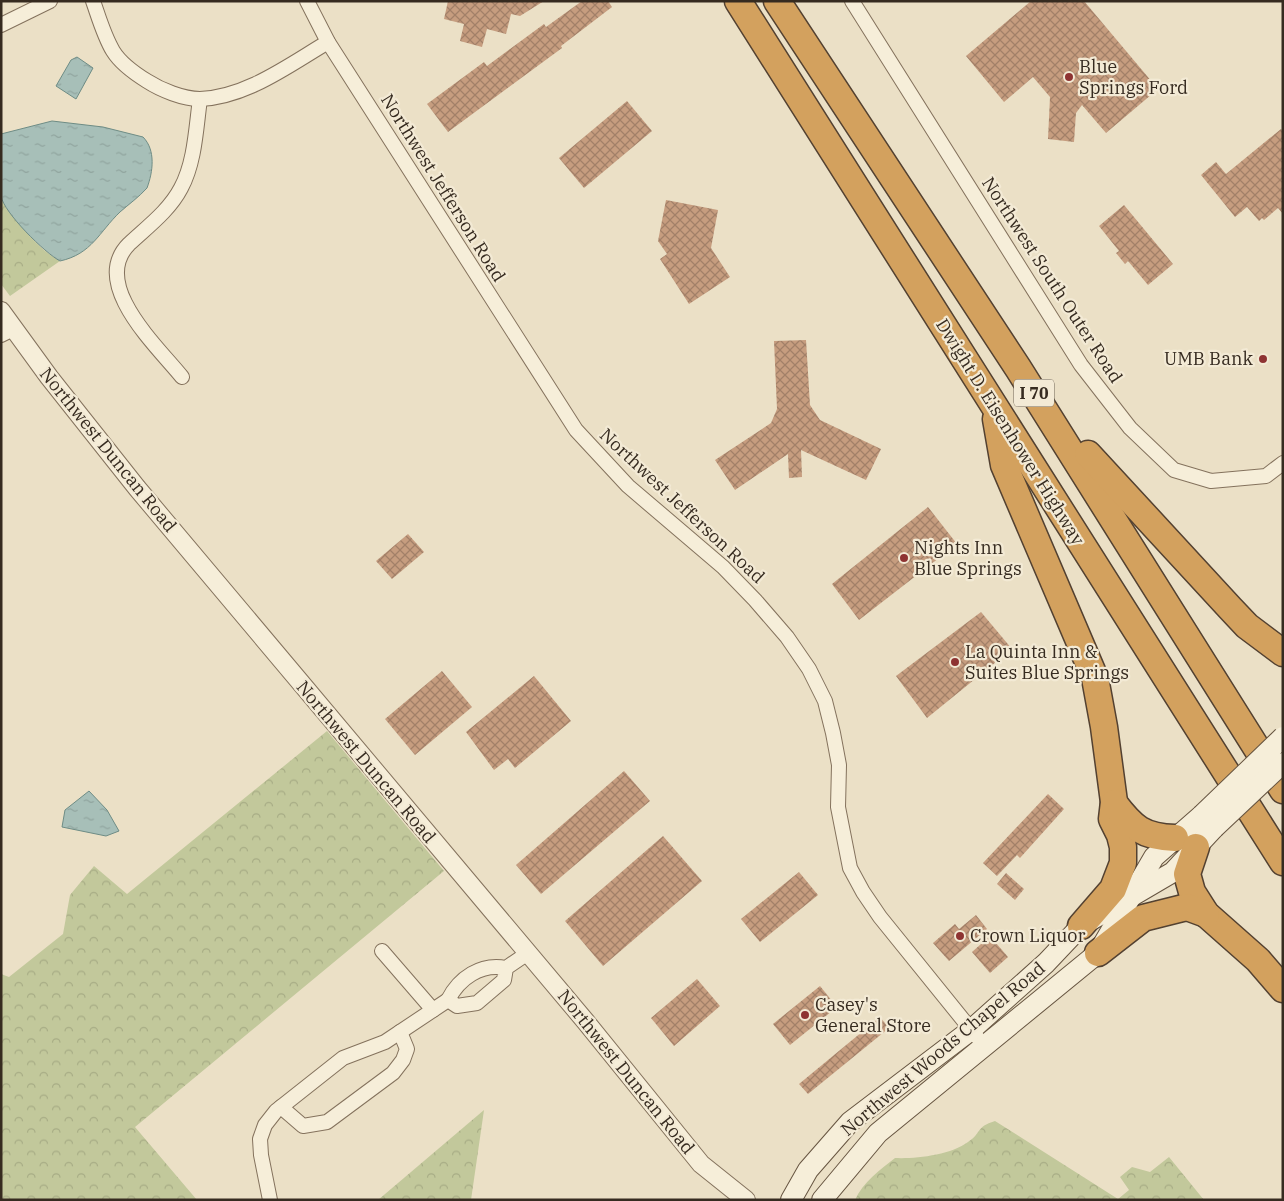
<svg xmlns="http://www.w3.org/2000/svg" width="1284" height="1201" font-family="'IBM Plex Serif',serif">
  <defs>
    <pattern id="forest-crowns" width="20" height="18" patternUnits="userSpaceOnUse" patternTransform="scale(1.25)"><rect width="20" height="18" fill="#c2c89b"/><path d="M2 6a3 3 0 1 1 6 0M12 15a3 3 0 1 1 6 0" fill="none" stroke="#a7ac85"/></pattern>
    <pattern id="water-ripples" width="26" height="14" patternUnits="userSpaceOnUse" patternTransform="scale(1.25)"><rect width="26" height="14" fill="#a7bfb8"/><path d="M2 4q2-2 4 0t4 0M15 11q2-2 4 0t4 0" fill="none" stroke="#90a49e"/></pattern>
    <pattern id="building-cross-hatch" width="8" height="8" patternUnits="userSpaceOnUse" patternTransform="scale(1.25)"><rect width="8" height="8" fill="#c69d7f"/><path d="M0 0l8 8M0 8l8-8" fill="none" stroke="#a28068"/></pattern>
  </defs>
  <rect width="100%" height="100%" fill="#ebe0c6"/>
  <g fill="url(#forest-crowns)">
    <path d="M 1,197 C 16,221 35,247 60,261 L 10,296 L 1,284 Z"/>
    <path d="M 327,731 L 444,871 L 135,1127 L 197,1200 L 1,1200 L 1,974 L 9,977 L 63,934 L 70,895 L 94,866 L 127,894 Z"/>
    <path d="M 484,1110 L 471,1200 L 378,1200 Z"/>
    <path d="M 995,1121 L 1118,1199 L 1129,1190 L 1120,1177 L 1132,1167 L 1150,1172 L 1169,1157 L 1204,1200 L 855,1200 C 863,1182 880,1170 895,1158 C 915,1159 951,1155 968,1142 C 982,1133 975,1127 995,1121 Z"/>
  </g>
  <g fill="url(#water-ripples)" stroke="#6e8c85">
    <path d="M 77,57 L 93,68 L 76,99 L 56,86 L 71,60 Z"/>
    <path d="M 52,121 L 103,127 L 143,137 C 156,150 153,172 147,188 C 139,197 129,204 120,212 C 99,232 92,254 60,261 C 45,253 4,213 1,196 C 0,177 1,154 1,134 Z"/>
    <path d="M 89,791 L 107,810 L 119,831 L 106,836 L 62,827 L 65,810 Z"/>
  </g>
  <g fill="url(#building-cross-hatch)">
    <path d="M 448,1 L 544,1 L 520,16 L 511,14 L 506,34 L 487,29 L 482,47 L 460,41 L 464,24 L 444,19 Z"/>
    <path d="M 582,1 L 608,1 L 612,7 L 561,46 L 562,48 L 448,132 L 427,104 L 484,62 L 487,66 L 544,24 L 546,27 Z"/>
    <path d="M 1031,1 L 1084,1 L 1158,89 L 1106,133 L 1082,105 L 1076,113 L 1074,142 L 1048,139 L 1050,97 L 1033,77 L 1004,102 L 966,56 Z"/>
    <path d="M 627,101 L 652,131 L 584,188 L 559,158 Z"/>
    <path d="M 1281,129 L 1283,131 L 1283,214 L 1278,208 L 1264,220 L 1262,218 L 1259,221 L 1247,207 L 1235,217 L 1201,175 L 1216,162 L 1226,174 Z"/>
    <path d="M 666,200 L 718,210 L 711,248 L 730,277 L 689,304 L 660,259 L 667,254 L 658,241 Z"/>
    <path d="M 1124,205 L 1173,264 L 1148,285 L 1128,261 L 1125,264 L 1116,253 L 1119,251 L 1099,226 Z"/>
    <path d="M 806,340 L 810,405 L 820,420 L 881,449 L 866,480 L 801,450 L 802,477 L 789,478 L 788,454 L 735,490 L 715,460 L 771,423 L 777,409 L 774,341 Z"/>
    <path d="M 928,507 L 957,544 L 859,620 L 832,584 Z"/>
    <path d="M 408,534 L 424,552 L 392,579 L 376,561 Z"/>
    <path d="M 981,612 L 1012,649 L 927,718 L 896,676 Z"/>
    <path d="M 442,671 L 472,707 L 415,755 L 385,719 Z"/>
    <path d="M 534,676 L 571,721 L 515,768 L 508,759 L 494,770 L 466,732 Z"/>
    <path d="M 624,771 L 650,801 L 541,894 L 516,865 Z"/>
    <path d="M 1048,794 L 1064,809 L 1020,858 L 1017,855 L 997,876 L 983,863 Z"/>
    <path d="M 663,836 L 702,881 L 603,966 L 565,921 Z"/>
    <path d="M 799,872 L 818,895 L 760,942 L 741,919 Z"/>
    <path d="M 1006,873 L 1024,889 L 1015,900 L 997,884 Z"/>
    <path d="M 976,915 L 987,929 L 949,961 L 933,943 L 955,924 L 959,929 Z"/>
    <path d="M 990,936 L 1008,957 L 990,973 L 972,952 Z"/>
    <path d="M 697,979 L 720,1006 L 674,1046 L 651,1018 Z"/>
    <path d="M 820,986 L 837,1007 L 790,1045 L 773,1024 Z"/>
    <path d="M 880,1017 L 889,1028 L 808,1094 L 799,1084 Z"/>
  </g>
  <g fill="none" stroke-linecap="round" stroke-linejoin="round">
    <g stroke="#84725d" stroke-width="16">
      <g id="minor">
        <path d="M 93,1 C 99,18 104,36 113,51 C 121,64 134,73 147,81 C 161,90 183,99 200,99 C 247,97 289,65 328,42"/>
        <path d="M 307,1 L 328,42 L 576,430 L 628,486 L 723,567 L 755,600 L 787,637 L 809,669 L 825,701 L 833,733 L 839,765 L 838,807 L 850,868 L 863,892 L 880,917 L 977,1037"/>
        <path d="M 852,1 L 1081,365 L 1130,428 L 1174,470 L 1211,481 L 1266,476 L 1283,463"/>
        <path d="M 1,25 L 50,1"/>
        <path d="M 1,335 L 13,329"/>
        <path d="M 182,377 C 158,347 89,284 129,244 C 147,227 169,211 181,188 C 195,162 196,128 200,99"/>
        <path d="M 382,951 L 433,1010"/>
        <path d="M 506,968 L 504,980 L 477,1003 L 457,1006 L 448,1000 C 459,978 481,963 506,968 L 528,953"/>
        <path d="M 281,1107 L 303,1126 L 327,1122 L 393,1073 L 403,1060 L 407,1049 L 400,1032"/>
        <path d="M 270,1200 L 261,1155 L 260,1139 L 265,1125 L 276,1111 L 343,1058 L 385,1042 L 448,1000"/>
      </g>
    </g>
    <g stroke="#84725d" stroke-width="20">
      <path id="tertiary" d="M 1,311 L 49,377 L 137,488 L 586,1022 L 701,1164 L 746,1200"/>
    </g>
    <g stroke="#665440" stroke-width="22">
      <g id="secondary">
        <path d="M 791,1200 L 808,1170 L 850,1122 L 971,1030 L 1046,963 L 1081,926 L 1173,872 L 1214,828"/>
        <path d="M 822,1200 L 878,1133 L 1098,953 L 1154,857 L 1202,815"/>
      </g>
    </g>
    <g stroke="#534131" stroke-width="29">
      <g id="motorway">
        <path d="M 738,1 L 1283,862"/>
        <path d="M 777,1 L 1018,368 L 1283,790"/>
        <path d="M 996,419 L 1004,465 L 1095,678 L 1104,727 L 1114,802 L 1112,819 L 1120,835 L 1123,847 L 1123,863 L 1113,889 L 1081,926"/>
        <path d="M 1088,454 L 1230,608 L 1247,626 L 1283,653"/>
        <path d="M 1114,803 C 1133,828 1143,837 1175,838"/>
        <path d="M 1196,847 L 1187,874 L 1192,892 L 1206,914 L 1258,960 L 1283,989"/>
        <path d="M 1098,953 L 1143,918 L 1187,907 L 1206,914"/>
      </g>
    </g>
    <use href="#minor" stroke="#f6eed9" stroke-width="14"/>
    <use href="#tertiary" stroke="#f6eed9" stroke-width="18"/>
    <use href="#secondary" stroke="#f6eed9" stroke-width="20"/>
    <use href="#motorway" stroke="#d3a15e" stroke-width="26"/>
    <g stroke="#665440" stroke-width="22" stroke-linecap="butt">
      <g id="secondary-bridge">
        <path d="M 1202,815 L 1283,737"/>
        <path d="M 1214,828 L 1283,763"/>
      </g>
    </g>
    <use href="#secondary-bridge" stroke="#f6eed9" stroke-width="20"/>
  </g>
  <g fill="#8e3332" stroke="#f3ead5" stroke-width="2">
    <circle cx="1069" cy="77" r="5"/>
    <circle cx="1263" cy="359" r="5"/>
    <circle cx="904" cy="558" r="5"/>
    <circle cx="955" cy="662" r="5"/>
    <circle cx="960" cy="936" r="5"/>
    <circle cx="805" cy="1015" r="5"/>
  </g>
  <g text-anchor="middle" stroke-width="4.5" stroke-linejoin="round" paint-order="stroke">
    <rect fill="#f3ead5" stroke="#6f6456" stroke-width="1" x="1014" y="379.5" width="40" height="27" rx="4"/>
    <g font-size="16" font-weight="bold" fill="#362b20">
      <text x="1034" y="399">I 70</text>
    </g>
    <g font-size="18" fill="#362b20" stroke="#f3ead5" text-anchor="start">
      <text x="1079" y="73">Blue<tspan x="1079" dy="21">Springs Ford</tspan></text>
      <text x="1253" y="365" text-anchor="end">UMB Bank</text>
      <text x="914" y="554">Nights Inn<tspan x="914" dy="21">Blue Springs</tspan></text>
      <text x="965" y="658">La Quinta Inn &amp;<tspan x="965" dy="21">Suites Blue Springs</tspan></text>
      <text x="970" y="942">Crown Liquor</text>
      <text x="815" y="1011">Casey's<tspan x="815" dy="21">General Store</tspan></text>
    </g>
    <g font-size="18" fill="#362b20" stroke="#f3ead5">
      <text transform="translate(443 188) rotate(58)" y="6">Northwest Jefferson Road</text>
      <text transform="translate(1052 280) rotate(57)" y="6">Northwest South Outer Road</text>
      <text transform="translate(1010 432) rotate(58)" y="6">Dwight D. Eisenhower Highway</text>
      <text transform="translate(108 450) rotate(51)" y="6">Northwest Duncan Road</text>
      <text transform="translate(682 506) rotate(43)" y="6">Northwest Jefferson Road</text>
      <text transform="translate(366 762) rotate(50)" y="6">Northwest Duncan Road</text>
      <text transform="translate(943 1049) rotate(-40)" y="6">Northwest Woods Chapel Road</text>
      <text transform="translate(626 1072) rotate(51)" y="6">Northwest Duncan Road</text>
    </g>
  </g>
  <rect width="1284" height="1201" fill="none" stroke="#362b20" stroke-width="5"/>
</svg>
